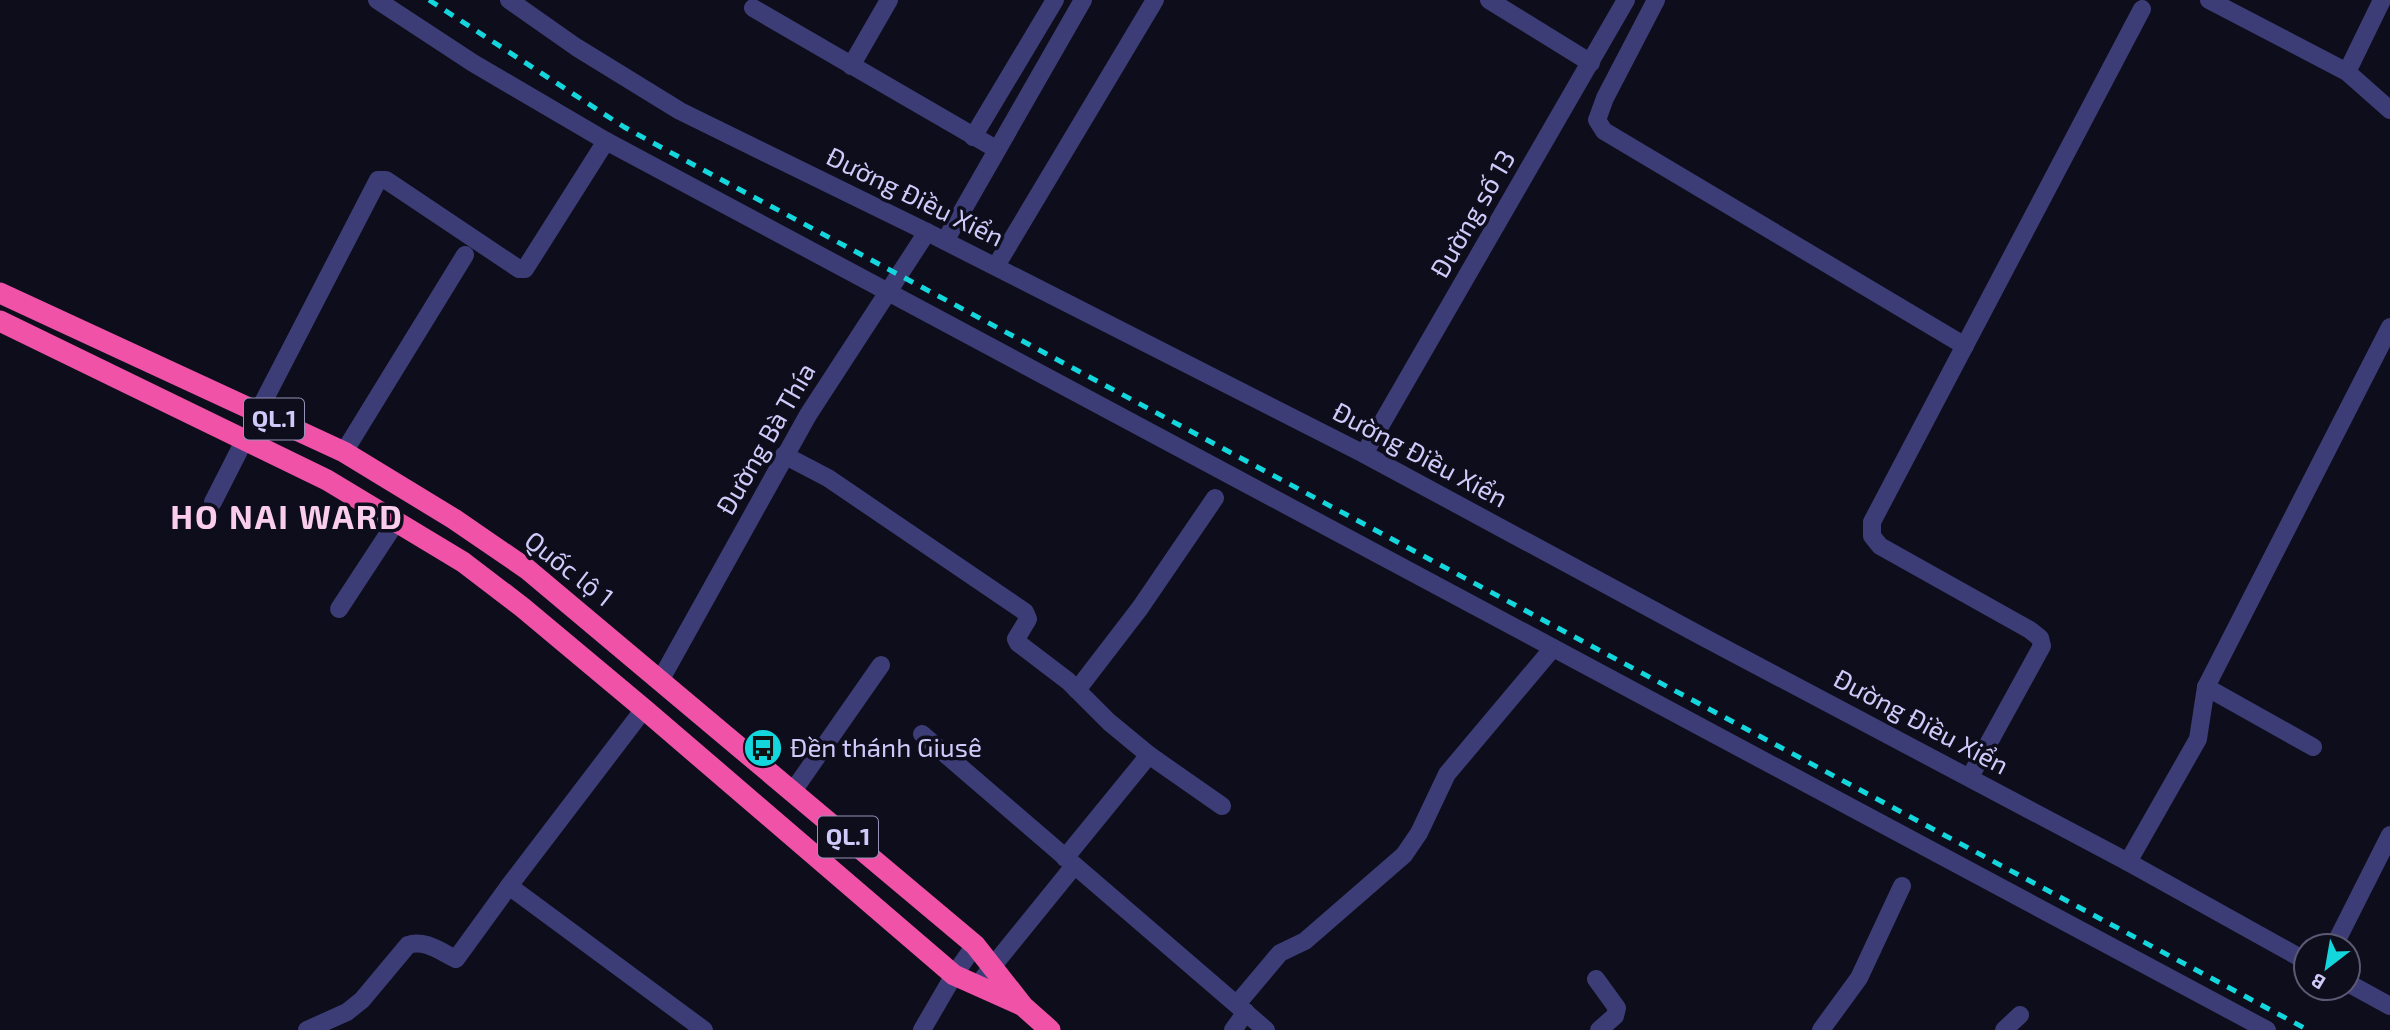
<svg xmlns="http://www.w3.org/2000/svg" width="2390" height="1030" font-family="'Exo 2',sans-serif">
  <rect width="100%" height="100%" fill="#0e0d1b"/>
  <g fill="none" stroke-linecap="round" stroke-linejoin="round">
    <g stroke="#3c3d76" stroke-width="18">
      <path d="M 377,0 L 473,63 L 606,141 L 2267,1030"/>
      <path d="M 509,0 L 576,47 L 680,111 L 927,232 L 1364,454 L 1705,638 L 2128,862 L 2306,961"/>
      <path d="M 1489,0 L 1591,63"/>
      <path d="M 1656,0 L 1605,98 L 1597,120 L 1604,131 L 1965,346"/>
      <path d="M 2209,0 L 2347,72 L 2390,110"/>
      <path d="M 753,8 L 996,149"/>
      <path d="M 851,66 L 889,0"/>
      <path d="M 2347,72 L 2382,0"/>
      <path d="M 973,137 L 1055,0"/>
      <path d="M 945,241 L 1083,0"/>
      <path d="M 996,266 L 1155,0"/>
      <path d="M 258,412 L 378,180 L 386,180 L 519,269 L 525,269 L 606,141"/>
      <path d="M 344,452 L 465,255"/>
      <path d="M 1364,454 L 1626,0"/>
      <path d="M 784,455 L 828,478 L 1025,612 L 1028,619 L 1016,639 L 1018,643 L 1068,681 L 1109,722 L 1149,755 L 1222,806"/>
      <path d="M 213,502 L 245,439"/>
      <path d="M 339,609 L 396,522"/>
      <path d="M 661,679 L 808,415 L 927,232"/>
      <path d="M 2206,687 L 2313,747"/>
      <path d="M 1077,690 L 1140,608 L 1215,498"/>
      <path d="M 922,734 L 1266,1030"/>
      <path d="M 1970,777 L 2042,646 L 2040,638 L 2030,630 L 1880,546 L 1872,536 L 1872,522 L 2142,9"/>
      <path d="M 793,791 L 881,665"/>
      <path d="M 1065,858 L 1149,755"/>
      <path d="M 2128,862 L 2198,739 L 2206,687 L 2390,327"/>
      <path d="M 509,886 L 704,1030"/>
      <path d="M 2334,946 L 2390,835"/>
      <path d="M 984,977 L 1074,866"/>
      <path d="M 1596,979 L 1617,1008 L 1615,1016 L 1599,1030"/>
      <path d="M 2348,983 L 2390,1006"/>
      <path d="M 1237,1004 L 1280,953 L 1305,941 L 1404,855 L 1419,833 L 1447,774 L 1553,648"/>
      <path d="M 307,1030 L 347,1012 L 362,1000 L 408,945 C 425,939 441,952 456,959 L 509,886 L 644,709"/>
      <path d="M 922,1030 L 954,975 L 975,945"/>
      <path d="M 1233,1030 L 1246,1012"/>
      <path d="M 1821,1030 L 1859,978 L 1902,886"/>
      <path d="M 2004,1030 L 2020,1015"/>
    </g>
    <g stroke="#ef52a7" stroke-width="21">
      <path d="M 0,293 L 344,452 L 454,519 L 527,569 L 975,945 L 1023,1006 L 1050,1030"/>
      <path d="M 0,321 L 327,480 L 463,562 L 522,607 L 644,709 L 954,975 L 1021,1005"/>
    </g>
    <path stroke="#14d7de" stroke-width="5" stroke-dasharray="10 9" stroke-linecap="butt" d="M 429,0 L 624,127 L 666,150 L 2308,1030"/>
  </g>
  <defs>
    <g id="bus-disc" transform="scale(2.0125)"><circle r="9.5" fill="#14d7de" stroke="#0e0d1b"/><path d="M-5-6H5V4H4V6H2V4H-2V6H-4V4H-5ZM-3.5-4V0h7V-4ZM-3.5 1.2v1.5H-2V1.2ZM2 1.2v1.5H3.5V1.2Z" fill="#111"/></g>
  </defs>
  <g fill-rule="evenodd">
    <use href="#bus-disc" x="763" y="748"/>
  </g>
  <g text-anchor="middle" stroke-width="7" stroke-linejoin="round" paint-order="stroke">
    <g fill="#0e0d1b" stroke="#9492b7" stroke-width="2">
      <rect x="244" y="398.5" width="60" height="41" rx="5"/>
      <rect x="818" y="816.5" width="60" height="41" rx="5"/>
    </g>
    <g font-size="24" font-weight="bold" fill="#cecbfa">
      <text x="274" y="427">QL.1</text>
      <text x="848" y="845">QL.1</text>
    </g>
    <g font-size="26" fill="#cecbfa" stroke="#0e0d1b">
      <text transform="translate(915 197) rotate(26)" y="9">Đường Điều Xiển</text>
      <text transform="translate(1473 214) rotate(-60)" y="9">Đường số 13</text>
      <text transform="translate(766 439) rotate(-60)" y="9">Đường Bà Thía</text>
      <text transform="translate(1420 455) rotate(28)" y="9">Đường Điều Xiển</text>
      <text transform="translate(569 569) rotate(38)" y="9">Quốc lộ 1</text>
      <text transform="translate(1921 722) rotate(28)" y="9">Đường Điều Xiển</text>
    </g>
    <g font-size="26" fill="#cecbfa" stroke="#0e0d1b" text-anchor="start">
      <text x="790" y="757">Đền thánh Giusê</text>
    </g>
    <g font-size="33" font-weight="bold" letter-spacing="2" fill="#facded" stroke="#0e0d1b">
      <text x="287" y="529">HO NAI WARD</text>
    </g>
  </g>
  <g transform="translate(2327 967) rotate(211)"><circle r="33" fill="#0e0d1b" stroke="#5b5974" stroke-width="2"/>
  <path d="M0-5L12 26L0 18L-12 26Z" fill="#14d7de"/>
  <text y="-10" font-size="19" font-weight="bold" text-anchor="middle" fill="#cecbfa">B</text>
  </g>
</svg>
